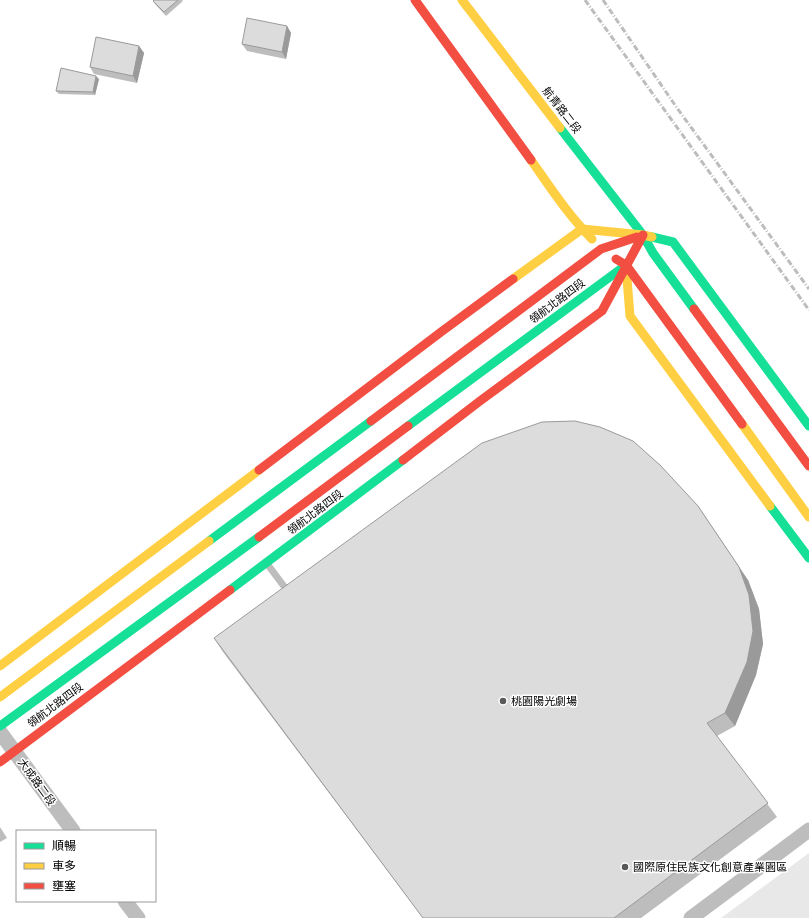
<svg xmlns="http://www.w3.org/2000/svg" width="809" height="918" font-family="Rubik,'Noto Sans TC',sans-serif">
  <rect width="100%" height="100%" fill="#fff"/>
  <path fill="#e8e8e8" d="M 809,853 L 809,918 L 721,918 Z"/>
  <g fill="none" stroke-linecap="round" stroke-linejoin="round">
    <path stroke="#bdbdbd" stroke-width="7" d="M 268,565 L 289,593"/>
    <g stroke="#bdbdbd" stroke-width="15">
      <path d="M 0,732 L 73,831"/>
      <path d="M 125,901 L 138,918"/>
      <path d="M 691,918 L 809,830"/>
    </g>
    <g stroke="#16e098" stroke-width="9">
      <path d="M 560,128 L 643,235 L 653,253 L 694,309"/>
      <path d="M 652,237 L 673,242 L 809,426"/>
      <path d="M 408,426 L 622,268"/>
      <path d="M 770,506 L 809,558"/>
      <path d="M 209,541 L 371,421"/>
      <path d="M 230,590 L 403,460"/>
      <path d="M 0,726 L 259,537"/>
    </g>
    <g stroke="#ffcf43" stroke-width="9">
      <path d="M 462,0 L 560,128"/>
      <path d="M 531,160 C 550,187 568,215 592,239"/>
      <path d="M 626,266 L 630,316 L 770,506"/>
      <path d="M 513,279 L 582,229 L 643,235 L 652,237"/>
      <path d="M 742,424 L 809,517"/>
      <path d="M 0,666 L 259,470"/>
      <path d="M 0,697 L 209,541"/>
    </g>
    <g stroke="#f24e42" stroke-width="9">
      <path d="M 415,0 L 531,160"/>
      <path d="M 616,259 L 626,265 L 742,424"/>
      <path d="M 694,309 L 809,466"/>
      <path d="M 371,421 L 601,249 L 637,237"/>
      <path d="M 403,460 L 480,401 L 602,311 L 643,235"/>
      <path d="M 259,470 L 441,332 L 513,279"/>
      <path d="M 259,537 L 408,426"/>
      <path d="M 0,762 L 230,590"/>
    </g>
    <g stroke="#bdbdbd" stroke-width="3" stroke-dasharray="6 2 1 2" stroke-linecap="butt">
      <path d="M 585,0 L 809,310"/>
      <path d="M 603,0 L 677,108 L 809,289"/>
    </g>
  </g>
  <g fill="#bdbdbd">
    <path d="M 154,0 L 182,0 L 183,1 L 166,16 L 155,4 L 153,1 Z"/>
    <path d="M 287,26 L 291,33 L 286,59 L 247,51 L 242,44 Z"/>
    <path d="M 139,46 L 144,53 L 137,83 L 94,74 L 90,67 Z"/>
    <path d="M 99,79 L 95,95 L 59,94 L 56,91 Z"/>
    <path d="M 748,580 L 759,609 L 763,644 L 756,675 L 735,726 L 717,736 L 777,817 L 641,918 L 423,918 L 223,652 L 214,638 Z"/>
    <path d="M 0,827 L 7,838 L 0,842 Z"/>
  </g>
  <g fill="#9a9a9a">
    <path d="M 287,26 L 291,33 L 286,59 L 282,52 Z"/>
    <path d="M 139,46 L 144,53 L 137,83 L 133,76 Z"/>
    <path d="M 96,76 L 99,79 L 95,95 L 93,92 Z"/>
    <path d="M 698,506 L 748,580 L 759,609 L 763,644 L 756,675 L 735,726 L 725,713 Z"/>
  </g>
  <g fill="#dcdcdc" stroke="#9a9a9a">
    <path d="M 154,0 L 178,0 L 164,12 L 153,1 Z"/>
    <path d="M 247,18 L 287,26 L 282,52 L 242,44 Z"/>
    <path d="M 96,37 L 139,46 L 133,76 L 90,67 Z"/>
    <path d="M 61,68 L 96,76 L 93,92 L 56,91 Z"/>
    <path d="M 575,421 L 600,427 L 633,441 L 660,465 L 698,506 L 739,567 L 749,595 L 753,631 L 747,662 L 725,713 L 707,723 L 768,803 L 614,918 L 423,918 L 214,638 L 482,443 L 542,422 Z"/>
  </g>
  <g fill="#595959" stroke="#fff" stroke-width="1.5">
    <circle cx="503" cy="701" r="4"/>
    <circle cx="625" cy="867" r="4"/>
  </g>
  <g text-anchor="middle" stroke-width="3" stroke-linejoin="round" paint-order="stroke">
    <g font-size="11" fill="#000" stroke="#fff">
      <text transform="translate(562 110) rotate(52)" y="4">航青路二段</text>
      <text transform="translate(557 301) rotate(-37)" y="4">領航北路四段</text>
      <text transform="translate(315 512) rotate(-37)" y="4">領航北路四段</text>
      <text transform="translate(55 705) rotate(-37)" y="4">領航北路四段</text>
      <text transform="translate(37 782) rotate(54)" y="4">大成路二段</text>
    </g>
    <g font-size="11" fill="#000" stroke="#fff" text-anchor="start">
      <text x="511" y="705">桃園陽光劇場</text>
      <text x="633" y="871">國際原住民族文化創意產業園區</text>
    </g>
  </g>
  <rect x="16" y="830" width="140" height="72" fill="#ffffff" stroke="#999999"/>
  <rect x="24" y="843" width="20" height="6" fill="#16e098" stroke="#999999"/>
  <text x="52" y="850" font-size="12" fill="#000000">順暢</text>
  <rect x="24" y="863" width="20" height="6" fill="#ffcf43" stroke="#999999"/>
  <text x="52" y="870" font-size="12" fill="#000000">車多</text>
  <rect x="24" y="883" width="20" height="6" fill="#f24e42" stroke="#999999"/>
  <text x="52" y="890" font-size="12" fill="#000000">壅塞</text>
</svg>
